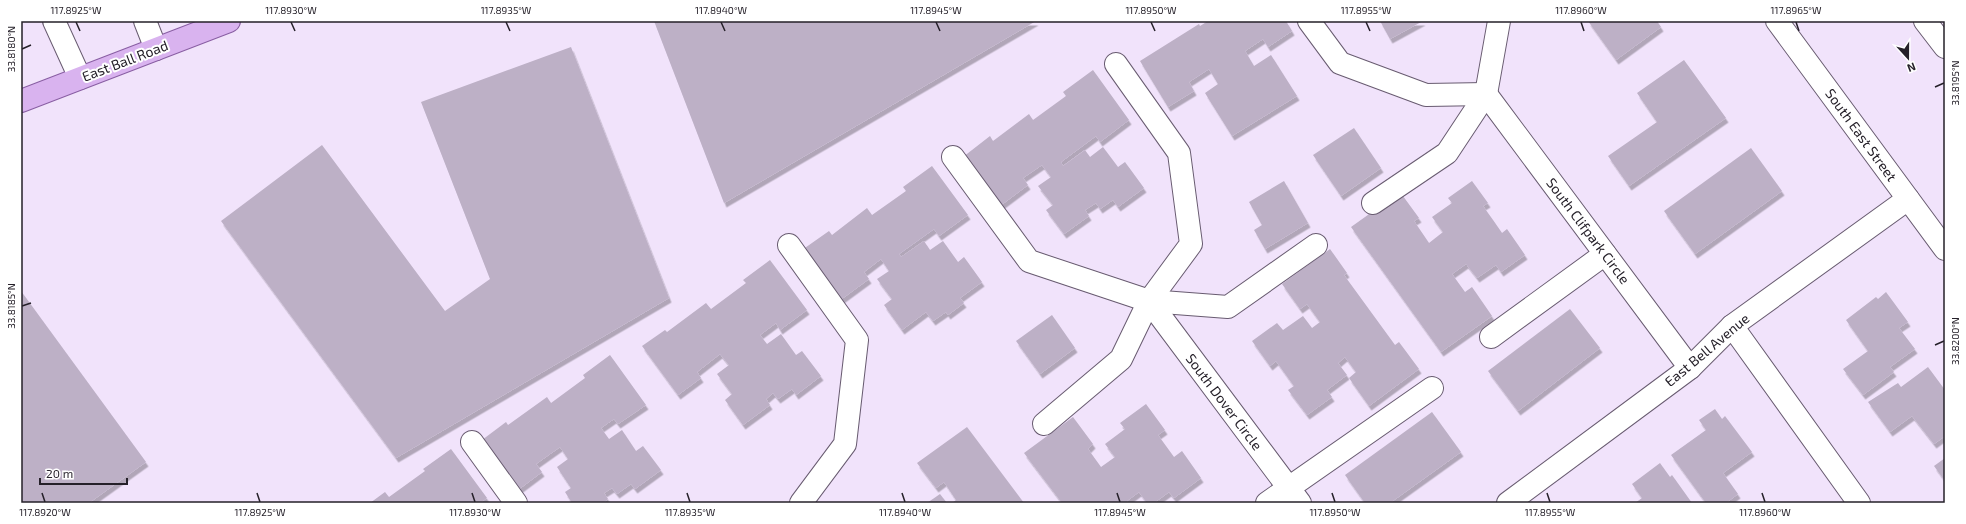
<svg xmlns="http://www.w3.org/2000/svg" width="1966" height="524" font-family="'Exo 2',sans-serif">
  <defs>
    <filter id="shadow"><feDropShadow dx="2.5" dy="4.5" stdDeviation="0" flood-color="#0004"/></filter>
  </defs>
  <rect width="100%" height="100%" fill="#f1e3fb"/>
  <g fill="#bdb0c6" filter="url(#shadow)">
    <path d="M 654,21 L 1036,21 L 724,203 Z"/>
    <path d="M 1208,21 L 1286,21 L 1292,31 L 1268,47 L 1263,39 L 1245,51 L 1254,66 L 1271,55 L 1297,96 L 1232,136 L 1205,93 L 1218,84 L 1209,69 L 1189,82 L 1194,91 L 1168,107 L 1140,61 L 1199,24 L 1200,26 Z"/>
    <path d="M 1380,21 L 1423,21 L 1390,39 Z"/>
    <path d="M 1588,21 L 1657,21 L 1661,27 L 1616,60 Z"/>
    <path d="M 571,47 L 669,298 L 396,458 L 221,221 L 322,145 L 445,311 L 490,279 L 421,102 Z"/>
    <path d="M 1684,60 L 1726,118 L 1629,186 L 1608,156 L 1657,122 L 1637,93 Z"/>
    <path d="M 1093,70 L 1129,120 L 1100,142 L 1096,136 L 1061,162 L 1063,166 L 1085,150 L 1090,157 L 1103,147 L 1118,167 L 1125,162 L 1144,188 L 1118,207 L 1113,200 L 1100,209 L 1096,203 L 1085,210 L 1089,216 L 1064,234 L 1046,210 L 1053,205 L 1038,186 L 1051,177 L 1042,165 L 1023,178 L 1028,185 L 1000,206 L 963,157 L 990,136 L 993,141 L 1029,114 L 1033,120 L 1066,96 L 1063,92 Z"/>
    <path d="M 1354,128 L 1381,168 L 1341,196 L 1313,155 Z"/>
    <path d="M 1751,148 L 1782,191 L 1695,254 L 1664,211 Z"/>
    <path d="M 932,166 L 968,215 L 939,236 L 934,229 L 899,254 L 901,257 L 924,241 L 930,250 L 943,241 L 958,262 L 964,257 L 982,282 L 960,298 L 964,303 L 948,315 L 946,312 L 933,321 L 926,312 L 902,330 L 884,305 L 892,299 L 877,279 L 889,271 L 881,259 L 864,272 L 869,279 L 839,301 L 802,250 L 829,231 L 832,235 L 867,208 L 872,215 L 906,191 L 903,187 Z"/>
    <path d="M 1284,181 L 1308,223 L 1265,249 L 1254,230 L 1262,225 L 1249,202 Z"/>
    <path d="M 1472,181 L 1488,203 L 1483,206 L 1493,220 L 1502,233 L 1507,229 L 1525,255 L 1501,272 L 1496,265 L 1477,278 L 1466,264 L 1452,274 L 1465,292 L 1472,287 L 1492,316 L 1441,352 L 1351,227 L 1400,192 L 1419,218 L 1414,221 L 1429,243 L 1443,232 L 1432,217 L 1452,203 L 1448,198 Z"/>
    <path d="M 1330,249 L 1347,273 L 1344,275 L 1395,345 L 1399,342 L 1419,369 L 1369,406 L 1349,378 L 1356,372 L 1345,357 L 1338,363 L 1347,375 L 1327,390 L 1332,397 L 1307,415 L 1288,390 L 1294,386 L 1276,361 L 1270,366 L 1252,341 L 1277,323 L 1283,330 L 1303,316 L 1312,328 L 1320,322 L 1307,304 L 1300,309 L 1282,284 Z"/>
    <path d="M 770,260 L 807,310 L 780,330 L 776,323 L 760,335 L 767,344 L 781,334 L 796,355 L 802,351 L 821,376 L 796,395 L 792,389 L 778,399 L 773,393 L 766,399 L 770,405 L 743,425 L 725,400 L 732,394 L 717,374 L 729,365 L 720,354 L 697,372 L 701,378 L 678,395 L 642,346 L 665,330 L 667,332 L 706,303 L 711,309 L 746,283 L 743,280 Z"/>
    <path d="M 21,291 L 146,462 L 89,503 L 21,503 Z"/>
    <path d="M 1886,292 L 1908,322 L 1899,328 L 1915,349 L 1890,367 L 1894,372 L 1863,395 L 1843,369 L 1868,351 L 1846,320 L 1876,297 L 1878,299 Z"/>
    <path d="M 1570,309 L 1600,348 L 1518,411 L 1488,371 Z"/>
    <path d="M 1052,315 L 1075,348 L 1040,374 L 1016,341 Z"/>
    <path d="M 610,355 L 646,405 L 618,424 L 614,419 L 601,428 L 609,439 L 622,430 L 636,451 L 643,446 L 661,470 L 635,489 L 631,484 L 617,494 L 612,488 L 604,493 L 608,499 L 603,503 L 572,503 L 565,492 L 571,488 L 557,467 L 568,459 L 560,447 L 536,464 L 542,472 L 518,490 L 482,440 L 506,422 L 508,425 L 547,397 L 551,403 L 585,378 L 583,375 Z"/>
    <path d="M 1928,367 L 1945,390 L 1945,436 L 1934,444 L 1912,416 L 1890,432 L 1868,402 L 1898,383 L 1901,387 Z"/>
    <path d="M 1146,404 L 1165,430 L 1158,435 L 1174,457 L 1182,451 L 1201,478 L 1174,498 L 1169,492 L 1154,503 L 1147,503 L 1139,492 L 1127,501 L 1128,503 L 1062,503 L 1024,453 L 1073,417 L 1093,444 L 1088,449 L 1101,467 L 1115,457 L 1105,444 L 1125,429 L 1120,423 Z"/>
    <path d="M 1715,409 L 1722,419 L 1725,416 L 1752,452 L 1723,473 L 1738,494 L 1726,503 L 1706,503 L 1671,455 L 1706,430 L 1699,420 Z"/>
    <path d="M 1432,412 L 1461,452 L 1390,503 L 1365,503 L 1345,475 Z"/>
    <path d="M 967,427 L 1024,503 L 952,503 L 956,500 L 944,482 L 936,488 L 917,463 Z"/>
    <path d="M 451,449 L 487,498 L 480,503 L 370,503 L 385,492 L 389,497 L 425,471 L 423,469 Z"/>
    <path d="M 1945,458 L 1945,481 L 1934,466 Z"/>
    <path d="M 1660,463 L 1670,477 L 1672,475 L 1692,503 L 1635,503 L 1642,498 L 1632,484 Z"/>
    <path d="M 940,494 L 947,503 L 927,503 Z"/>
  </g>
  <g fill="none" stroke-linecap="round" stroke-linejoin="round">
    <g stroke="#685b70" stroke-width="24">
      <g id="minor">
        <path d="M 54,21 L 80,78"/>
        <path d="M 145,21 L 156,49"/>
        <path d="M 1309,21 L 1340,63 L 1426,95 L 1486,94"/>
        <path d="M 1777,21 L 1945,249"/>
        <path d="M 1925,21 L 1945,47"/>
        <path d="M 1486,94 L 1690,368"/>
        <path d="M 953,157 L 1029,261 L 1149,301 L 1228,307 L 1316,245"/>
        <path d="M 1373,203 L 1447,153 L 1486,94 L 1499,21"/>
        <path d="M 789,245 L 857,340 L 845,444 L 801,503"/>
        <path d="M 1149,301 L 1300,503"/>
        <path d="M 1732,326 L 1859,503"/>
        <path d="M 1491,337 L 1605,254"/>
        <path d="M 1044,424 L 1121,359 L 1149,301 L 1191,244 L 1179,153 L 1116,64"/>
        <path d="M 472,442 L 516,503"/>
        <path d="M 1267,503 L 1432,388"/>
        <path d="M 1508,503 L 1690,368 L 1732,326 L 1908,199"/>
      </g>
    </g>
    <g stroke="#895ea3" stroke-width="24">
      <path id="major" d="M 21,101 L 229,21"/>
    </g>
    <use href="#minor" stroke="#fff" stroke-width="22"/>
    <use href="#major" stroke="#d9b3ef" stroke-width="22"/>
  </g>
  <path fill="none" stroke="#252029" stroke-width="1.5" d="M 76,22 L 80,31M 291,22 L 295,31M 506,22 L 510,31M 721,22 L 725,31M 936,22 L 940,31M 1151,22 L 1155,31M 1366,22 L 1370,31M 1581,22 L 1584,31M 1796,22 L 1799,31M 22,49 L 31,45M 1935,87 L 1944,83M 22,306 L 31,303M 1935,345 L 1944,341M 42,493 L 45,502M 257,493 L 260,502M 472,493 L 475,502M 687,493 L 690,502M 902,493 L 905,502M 1117,493 L 1120,502M 1332,493 L 1335,502M 1547,493 L 1550,502M 1762,493 L 1765,502"/>
  <g text-anchor="middle" stroke-width="4" stroke-linejoin="round" paint-order="stroke">
    <g font-size="14" fill="#252029" stroke="#fff">
      <text transform="translate(125 61) rotate(-21)" y="5">East Ball Road</text>
      <text transform="translate(1861 135) rotate(54)" y="5">South East Street</text>
      <text transform="translate(1588 231) rotate(53)" y="5">South Clifpark Circle</text>
      <text transform="translate(1707 350) rotate(-40)" y="5">East Bell Avenue</text>
      <text transform="translate(1224 402) rotate(53)" y="5">South Dover Circle</text>
    </g>
  </g>
  <rect width="1966" height="524" fill="none" stroke="#ffffff" stroke-width="44"/>
  <g transform="translate(1908 58) rotate(159)" stroke="#ffffff" stroke-width="3" paint-order="stroke">
  <path d="M0-3L7 15L0 10L-7 15Z" fill="#252029"/>
  <text y="-6" font-size="11" font-weight="bold" text-anchor="middle" fill="#252029">N</text>
  </g>
  <path d="M40 478v6h87v-6" fill="none" stroke="#252029" stroke-width="2"/>
  <text x="46" y="478" font-size="12" fill="#252029" stroke="#ffffff" stroke-width="3" paint-order="stroke">20 m</text>
  <rect x="22" y="22" width="1922" height="480" fill="none" stroke="#252029" stroke-width="1.5"/>
  <g font-size="10" text-anchor="middle" fill="#252029">
    <text x="76" y="14">117.8925°W</text>
    <text x="291" y="14">117.8930°W</text>
    <text x="506" y="14">117.8935°W</text>
    <text x="721" y="14">117.8940°W</text>
    <text x="936" y="14">117.8945°W</text>
    <text x="1151" y="14">117.8950°W</text>
    <text x="1366" y="14">117.8955°W</text>
    <text x="1581" y="14">117.8960°W</text>
    <text x="1796" y="14">117.8965°W</text>
    <text transform="translate(11 49) rotate(-90)" y="4">33.8180°N</text>
    <text transform="translate(1955 83) rotate(-90)" y="4">33.8195°N</text>
    <text transform="translate(11 306) rotate(-90)" y="4">33.8185°N</text>
    <text transform="translate(1955 341) rotate(-90)" y="4">33.8200°N</text>
    <text x="45" y="516">117.8920°W</text>
    <text x="260" y="516">117.8925°W</text>
    <text x="475" y="516">117.8930°W</text>
    <text x="690" y="516">117.8935°W</text>
    <text x="905" y="516">117.8940°W</text>
    <text x="1120" y="516">117.8945°W</text>
    <text x="1335" y="516">117.8950°W</text>
    <text x="1550" y="516">117.8955°W</text>
    <text x="1765" y="516">117.8960°W</text>
  </g>
</svg>
